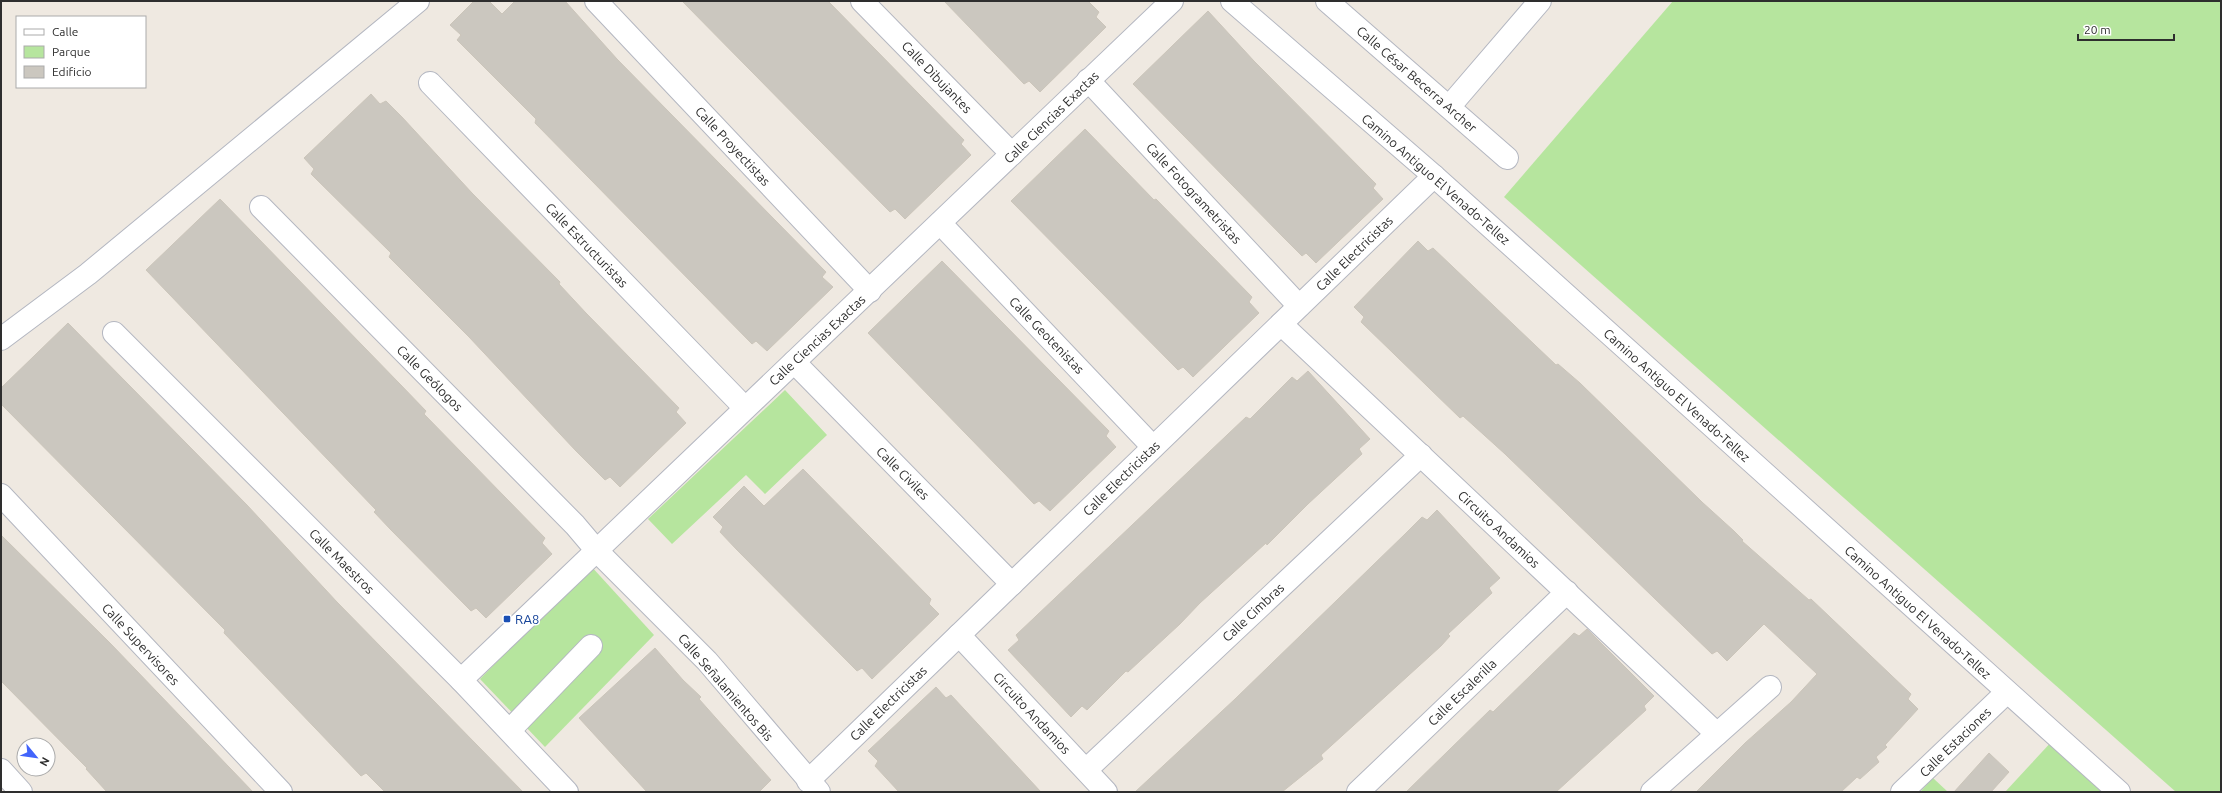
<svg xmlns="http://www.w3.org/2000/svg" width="2222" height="793" font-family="Ubuntu,sans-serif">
  <rect width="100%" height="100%" fill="#efe9e1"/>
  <g fill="#b6e59e">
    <path d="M 1673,1 L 2221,1 L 2221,792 L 2176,792 L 1504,197 Z"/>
    <path d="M 785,390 L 827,435 L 765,494 L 746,475 L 672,544 L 648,519 Z"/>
    <path d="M 590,565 L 654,635 L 545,747 L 480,679 Z"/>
    <path d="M 2054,739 L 2110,792 L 2005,792 Z"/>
    <path d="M 1933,778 L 1948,792 L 1920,792 Z"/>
  </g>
  <g fill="#cbc7bf" stroke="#cbc5ba">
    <path d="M 474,1 L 489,1 L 502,14 L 515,1 L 565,1 L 617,59 L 826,272 L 822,277 L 833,287 L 767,351 L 756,341 L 752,344 L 535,123 L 536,119 L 457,40 L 461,35 L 450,25 Z"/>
    <path d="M 682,1 L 828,1 L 964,140 L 961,144 L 971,155 L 905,219 L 895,209 L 890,212 Z"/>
    <path d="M 944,1 L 1088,1 L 1099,12 L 1096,17 L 1106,27 L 1040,92 L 1029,81 L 1024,84 Z"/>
    <path d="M 1208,11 L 1254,61 L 1376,184 L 1373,188 L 1383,199 L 1316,263 L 1306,253 L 1302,256 L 1284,238 L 1133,84 Z"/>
    <path d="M 371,94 L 380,104 L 386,101 L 402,117 L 472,193 L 560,282 L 559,284 L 586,313 L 679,408 L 676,412 L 686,423 L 620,487 L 610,477 L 605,480 L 576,451 L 469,337 L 389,257 L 391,253 L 311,174 L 314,169 L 304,158 Z"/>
    <path d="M 1085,129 L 1154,200 L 1156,199 L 1252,297 L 1249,302 L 1259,313 L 1193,377 L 1183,367 L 1178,370 L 1011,201 Z"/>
    <path d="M 220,199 L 399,383 L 426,411 L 424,414 L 545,538 L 542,543 L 552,554 L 486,618 L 476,608 L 471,611 L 391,530 L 374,512 L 376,510 L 146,270 Z"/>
    <path d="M 1418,241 L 1428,251 L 1433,248 L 1556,365 L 1558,364 L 1580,383 L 1702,502 L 1734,531 L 1743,540 L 1742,541 L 1809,600 L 1811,599 L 1911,694 L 1908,699 L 1918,709 L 1885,745 L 1887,747 L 1876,757 L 1879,762 L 1860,779 L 1857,777 L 1841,792 L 1696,792 L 1745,743 L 1791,702 L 1817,674 L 1764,624 L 1727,661 L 1717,651 L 1712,654 L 1505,454 L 1463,416 L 1460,418 L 1361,322 L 1364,317 L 1354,307 Z"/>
    <path d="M 942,261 L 1109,431 L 1106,436 L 1116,447 L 1050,511 L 1039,501 L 1034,504 L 868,333 Z"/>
    <path d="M 68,323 L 247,505 L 337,602 L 523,792 L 385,792 L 366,773 L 361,776 L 224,633 L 225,630 L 1,404 L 1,388 Z"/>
    <path d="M 1308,371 L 1370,439 L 1359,449 L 1362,454 L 1308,504 L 1267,545 L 1266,543 L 1200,603 L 1180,624 L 1128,672 L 1126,671 L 1087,710 L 1082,706 L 1071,717 L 1008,650 L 1019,640 L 1016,635 L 1246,417 L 1250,419 L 1292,377 L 1297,381 Z"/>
    <path d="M 803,469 L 931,599 L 929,604 L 939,614 L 872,679 L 862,668 L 857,671 L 737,550 L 720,532 L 723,527 L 713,517 L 744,486 L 764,506 Z"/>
    <path d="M 1437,510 L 1500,578 L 1489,588 L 1492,593 L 1448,634 L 1450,636 L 1441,646 L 1321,755 L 1323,759 L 1282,792 L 1135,792 L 1235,699 L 1405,534 L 1422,517 L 1427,520 Z"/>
    <path d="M 1,535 L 111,644 L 253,792 L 107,792 L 86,769 L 87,768 L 1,681 Z"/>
    <path d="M 1587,629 L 1654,696 L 1644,706 L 1646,710 L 1556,792 L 1406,792 L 1490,710 L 1493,712 L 1574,633 L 1579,636 Z"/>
    <path d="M 655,648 L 683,680 L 701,697 L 699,699 L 771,780 L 759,792 L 647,792 L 579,718 Z"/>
    <path d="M 936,687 L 946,698 L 951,695 L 1041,792 L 899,792 L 875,766 L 878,761 L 868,751 Z"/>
    <path d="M 1989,753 L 2009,772 L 1991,792 L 1954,792 Z"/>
  </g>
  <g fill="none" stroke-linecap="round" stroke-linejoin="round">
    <g stroke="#b4b7c1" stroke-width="24">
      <g id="minor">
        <path d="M 596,1 L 870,291"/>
        <path d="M 862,1 L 1012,154"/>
        <path d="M 1232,1 L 1434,176 L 2119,792"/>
        <path d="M 1327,1 L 1507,158"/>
        <path d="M 1088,80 L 1299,306"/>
        <path d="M 430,83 L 745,408"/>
        <path d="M 1449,107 L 1540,1"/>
        <path d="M 261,207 L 575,525 L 597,551 L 707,661 L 819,792"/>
        <path d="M 940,223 L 1153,447"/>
        <path d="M 1281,324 L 1717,734"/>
        <path d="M 114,333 L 461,680 L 567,792"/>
        <path d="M 1,339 L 88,274 L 418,1"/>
        <path d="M 794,362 L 1012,584"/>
        <path d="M 1,495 L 281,792"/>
        <path d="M 959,635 L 1106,792"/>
        <path d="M 461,680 L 1172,1"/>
        <path d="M 510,730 L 591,646"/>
        <path d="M 1,770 L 21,792"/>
        <path d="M 1086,770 L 1421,455"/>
        <path d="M 808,781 L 1434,176"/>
        <path d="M 1358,792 L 1567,592"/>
        <path d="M 1652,792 L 1770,687"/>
        <path d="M 1902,792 L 2007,692"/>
      </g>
    </g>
    <use href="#minor" stroke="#fff" stroke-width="22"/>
  </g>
  <rect fill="#1a4fb4" stroke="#fff" stroke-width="1.5" x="503" y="615" width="8" height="8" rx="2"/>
  <g text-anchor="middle" stroke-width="3" stroke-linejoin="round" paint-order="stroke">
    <g font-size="13" fill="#2e2e2e" stroke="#fff">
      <text transform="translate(937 77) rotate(46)" y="5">Calle Dibujantes</text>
      <text transform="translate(1417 79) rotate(41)" y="5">Calle César Becerra Archer</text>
      <text transform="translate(1051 117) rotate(-44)" y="5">Calle Ciencias Exactas</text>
      <text transform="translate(733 146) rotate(47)" y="5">Calle Proyectistas</text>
      <text transform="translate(1436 179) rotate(41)" y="5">Camino Antiguo El Venado-Tellez</text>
      <text transform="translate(1194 193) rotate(47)" y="5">Calle Fotogrametristas</text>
      <text transform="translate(587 245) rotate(46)" y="5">Calle Estructuristas</text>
      <text transform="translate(1354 253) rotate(-44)" y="5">Calle Electricistas</text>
      <text transform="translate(1047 335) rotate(46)" y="5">Calle Geotenistas</text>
      <text transform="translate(817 340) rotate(-43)" y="5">Calle Ciencias Exactas</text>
      <text transform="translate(430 378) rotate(45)" y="5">Calle Geólogos</text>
      <text transform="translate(1677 395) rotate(42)" y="5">Camino Antiguo El Venado-Tellez</text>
      <text transform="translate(903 473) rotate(45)" y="5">Calle Civiles</text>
      <text transform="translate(1121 478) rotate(-44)" y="5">Calle Electricistas</text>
      <text transform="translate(1499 529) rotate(43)" y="5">Circuito Andamios</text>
      <text transform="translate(342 561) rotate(45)" y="5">Calle Maestros</text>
      <text transform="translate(1253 612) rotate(-43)" y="5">Calle Cimbras</text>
      <text transform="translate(1918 612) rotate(42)" y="5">Camino Antiguo El Venado-Tellez</text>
      <text transform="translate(141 644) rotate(47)" y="5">Calle Supervisores</text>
      <text transform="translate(726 687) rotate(49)" y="5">Calle Señalamientos Bis</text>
      <text transform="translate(1462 692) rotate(-44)" y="5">Calle Escalerilla</text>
      <text transform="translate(888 703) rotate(-44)" y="5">Calle Electricistas</text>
      <text transform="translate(1032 713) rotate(47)" y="5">Circuito Andamios</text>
      <text transform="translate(1955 742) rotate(-44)" y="5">Calle Estaciones</text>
    </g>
    <g font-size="13" fill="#164399" stroke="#fff" text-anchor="start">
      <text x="515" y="624">RA8</text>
    </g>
  </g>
  <rect width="2222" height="793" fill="none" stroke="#2e2e2e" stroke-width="4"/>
  <rect x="16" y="16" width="130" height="72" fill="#ffffff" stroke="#ababab"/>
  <rect x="24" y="29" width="20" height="6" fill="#ffffff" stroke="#ababab"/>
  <text x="52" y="36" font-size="12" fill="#2e2e2e">Calle</text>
  <rect x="24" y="46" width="20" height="12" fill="#b6e59e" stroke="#ababab"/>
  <text x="52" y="56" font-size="12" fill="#2e2e2e">Parque</text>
  <rect x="24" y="66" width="20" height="12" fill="#cbc7bf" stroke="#ababab"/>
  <text x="52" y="76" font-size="12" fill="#2e2e2e">Edificio</text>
  <g transform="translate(36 757) rotate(119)"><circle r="19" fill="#ffffff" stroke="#ababab"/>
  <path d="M0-3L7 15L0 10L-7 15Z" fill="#4264fb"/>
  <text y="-6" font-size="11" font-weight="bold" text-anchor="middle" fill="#2e2e2e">N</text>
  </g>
  <path d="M2078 34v6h96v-6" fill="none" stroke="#2e2e2e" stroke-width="2"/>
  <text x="2084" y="34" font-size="12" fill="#2e2e2e" stroke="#ffffff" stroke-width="3" paint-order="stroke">20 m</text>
</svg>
